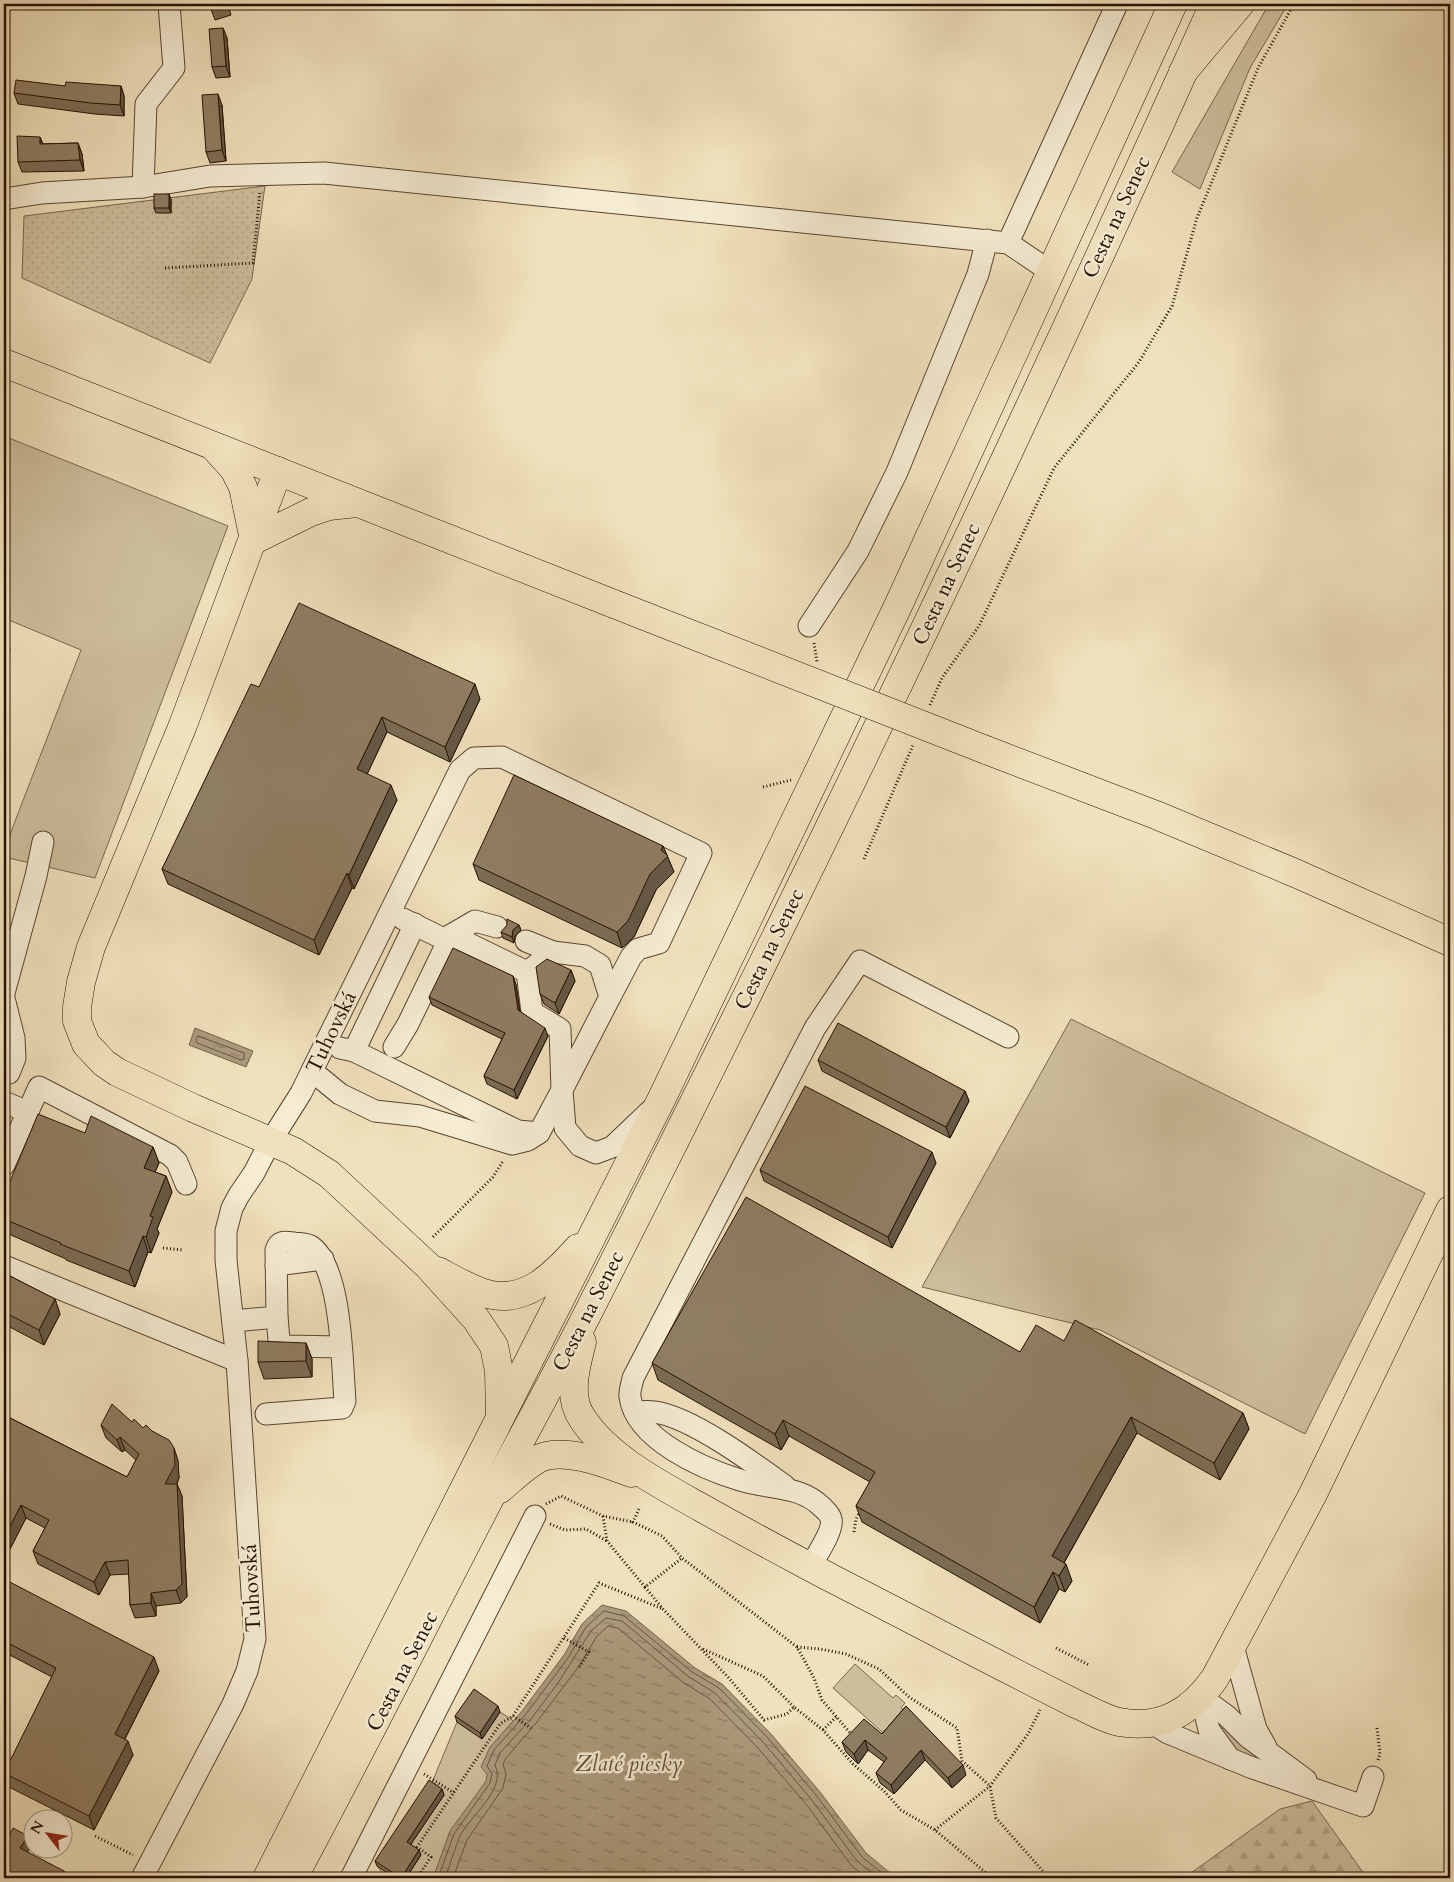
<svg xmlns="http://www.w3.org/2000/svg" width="1454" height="1882" font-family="Cardo,serif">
  <defs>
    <pattern id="forest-firs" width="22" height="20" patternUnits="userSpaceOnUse" patternTransform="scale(1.25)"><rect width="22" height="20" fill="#cdbd9c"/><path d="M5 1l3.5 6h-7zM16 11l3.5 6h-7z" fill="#b0a185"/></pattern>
    <pattern id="garden-dots" width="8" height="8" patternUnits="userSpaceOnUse" patternTransform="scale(1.25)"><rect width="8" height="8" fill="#cdbd9c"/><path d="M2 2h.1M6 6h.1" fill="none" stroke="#b0a185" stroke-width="1.8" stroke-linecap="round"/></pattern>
    <pattern id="water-ripples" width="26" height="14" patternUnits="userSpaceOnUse" patternTransform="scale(1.25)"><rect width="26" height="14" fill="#ab9a7c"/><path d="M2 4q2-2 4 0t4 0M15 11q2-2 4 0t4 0" fill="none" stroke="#8b7c63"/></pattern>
  </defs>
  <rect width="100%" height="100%" fill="#f0e1bc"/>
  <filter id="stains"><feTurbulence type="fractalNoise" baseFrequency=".004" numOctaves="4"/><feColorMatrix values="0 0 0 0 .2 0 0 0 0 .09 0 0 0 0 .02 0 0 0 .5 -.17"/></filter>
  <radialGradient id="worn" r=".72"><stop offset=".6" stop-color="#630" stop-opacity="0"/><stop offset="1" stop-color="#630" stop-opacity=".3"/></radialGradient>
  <g fill="#cdbd9c" stroke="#79664e">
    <path d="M 1269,4 L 1288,4 L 1250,68 L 1200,189 L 1172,172 Z"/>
    <path d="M 4,436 L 228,526 L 95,878 L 4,857 L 4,850 L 81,650 L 4,618 Z"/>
    <path d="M 1071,1019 L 1425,1193 L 1305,1434 L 1100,1330 L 922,1287 Z"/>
    <path d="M 855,1664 L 893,1698 L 896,1695 L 905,1703 L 901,1708 L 910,1716 L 890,1739 L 833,1688 Z"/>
    <path d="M 475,1695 L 530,1732 L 437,1878 L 386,1878 L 377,1866 L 431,1785 L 457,1722 Z"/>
    <path d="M 1225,1725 L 1229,1729 L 1257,1758 L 1236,1752 L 1220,1731 Z"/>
  </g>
  <path fill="url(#forest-firs)" stroke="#79664e" d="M 1312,1801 L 1367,1878 L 1184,1878 L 1280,1809 Z"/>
  <path fill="url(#garden-dots)" stroke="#79664e" d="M 265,186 L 252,279 L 210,363 L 22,278 L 24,216 Z"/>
  <g fill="url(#water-ripples)" stroke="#75634b">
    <path d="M 195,1028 L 253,1051 L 246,1067 L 189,1045 Z"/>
    <path d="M 602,1605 L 626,1611 L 695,1668 L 722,1684 L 771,1734 L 820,1792 L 866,1853 L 896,1878 L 433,1878 L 450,1831 L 486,1781 L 487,1774 L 481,1767 L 490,1747 L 522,1711 L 564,1655 L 582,1624 Z"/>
  </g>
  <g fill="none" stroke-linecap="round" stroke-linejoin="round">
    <g stroke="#68553e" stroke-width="1">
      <path d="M 198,1036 L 244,1053 L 244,1059 L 241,1060 L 197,1043 L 196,1040 Z"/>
      <path d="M 438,1878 L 454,1834 L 490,1783 L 492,1774 L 487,1766 L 494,1750 L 526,1714 L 568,1658 L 586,1627 L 604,1611 L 624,1616 L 692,1672 L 719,1688 L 767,1737 L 816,1795 L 862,1857 L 888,1878"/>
      <path d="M 445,1878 C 450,1865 454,1851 459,1838 C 469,1816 507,1790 495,1765 L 500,1753 L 531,1719 L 558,1683 L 591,1631 L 606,1618 L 622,1621 L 689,1677 L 715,1693 L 763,1742 L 811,1799 L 857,1861 L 878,1878"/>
      <path d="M 453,1878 L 467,1840 L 503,1788 L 506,1774 L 503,1764 L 506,1758 L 537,1722 L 579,1666 L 597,1636 L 608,1626 L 618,1628 L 684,1683 L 710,1699 L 757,1747 L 806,1804 L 851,1865 L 866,1878"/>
    </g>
    <g stroke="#584430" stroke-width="23">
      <g id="minor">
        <path d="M 143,187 L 146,104 L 174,68 L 169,4"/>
        <path d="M 4,199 L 42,193 L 143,187 L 210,176 L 324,173 L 1008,243 L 1051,272"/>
        <path d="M 1008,243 L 1117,4"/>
        <path d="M 809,626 L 858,551 L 897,472 L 978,274 L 987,240"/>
        <path d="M 403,919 L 448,941"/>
        <path d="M 451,935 L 475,921 L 497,927"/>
        <path d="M 526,941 L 553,952"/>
        <path d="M 527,972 L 553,952 L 585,956 L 600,965 L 610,997 L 562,1090 L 565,1128 L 580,1146 L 596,1153 L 612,1147 L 652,1109"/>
        <path d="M 4,993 L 36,876 L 43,842"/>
        <path d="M 4,998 L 14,1038 L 15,1058 L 9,1073"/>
        <path d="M 340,1048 L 354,1051 L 415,924"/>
        <path d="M 354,1051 L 518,1131 L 539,1133"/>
        <path d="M 312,1071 L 340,1094 L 375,1111 L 420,1116 L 512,1144 L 528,1140 L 539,1133 L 562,1090 L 560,1029 L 532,1012 L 527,972 L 451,935 L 408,1024 L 394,1047"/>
        <path d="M 4,1102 L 28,1112"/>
        <path d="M 4,1165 L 39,1087 L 170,1155 L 177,1162 L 186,1184"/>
        <path d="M 276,1265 L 323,1259"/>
        <path d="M 4,1266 L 237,1361"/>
        <path d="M 233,1321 L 277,1317"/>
        <path d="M 635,1412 C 641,1412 648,1411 654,1412 C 690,1416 755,1464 785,1486"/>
        <path d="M 266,1414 L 342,1408 L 345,1401 C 342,1364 342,1270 312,1247 C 307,1243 300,1244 294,1243 C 285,1242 279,1240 276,1250 L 277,1317 L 279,1340 L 285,1346 L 341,1347"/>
        <path d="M 810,1567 C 816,1556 834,1530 831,1519 C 830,1514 825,1510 822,1507 C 800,1485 768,1489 740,1480 C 704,1469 636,1440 630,1397 C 629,1391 632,1384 633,1378 L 815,1028 L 860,961 L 1008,1037"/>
        <path d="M 1233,1646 L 1256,1729 L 1266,1747"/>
        <path d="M 1201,1697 L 1227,1716 L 1248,1737 L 1306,1780"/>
        <path d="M 1201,1697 L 1209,1730 L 1230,1759"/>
        <path d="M 1152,1723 L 1168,1733 L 1250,1767 L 1363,1806 L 1373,1777"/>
        <path d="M 142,1878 L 233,1704 L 247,1671 L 255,1639 L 237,1361 L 226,1260 L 226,1231 L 232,1208 L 239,1195 L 254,1173 L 270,1142 L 301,1093 L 460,770 L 474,758 L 502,757 L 701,853 L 659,943 L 638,949 L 631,957 L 610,997"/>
        <path d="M 351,1878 L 535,1516"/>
      </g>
    </g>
    <g stroke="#251001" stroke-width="29">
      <g id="major">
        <path d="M 4,363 L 614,604"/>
        <path d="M 214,447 L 234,469 L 243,487 L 254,540"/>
        <path d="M 278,471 L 183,725 L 91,947 L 81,982 L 77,1007 L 77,1021 L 86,1044 L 104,1063 L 117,1072 L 193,1108 L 293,1151 L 329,1174 L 428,1266 L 476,1319 L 494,1346 L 499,1371 L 500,1417"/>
        <path d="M 254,540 L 311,512 L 329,506 L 357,503"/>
        <path d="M 986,750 L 1156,815 L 1295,873 L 1450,942"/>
        <path d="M 438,1271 C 453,1279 468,1288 484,1293 C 524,1306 554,1275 578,1248"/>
        <path d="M 582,1342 C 576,1366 567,1396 582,1418 C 608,1458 661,1485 702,1508 C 744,1532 788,1555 831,1578 C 913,1620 994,1663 1076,1704 C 1090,1710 1104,1719 1119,1722 C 1162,1730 1191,1712 1215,1678 L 1313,1494 L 1450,1210"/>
        <path d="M 500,1489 C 512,1479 526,1465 540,1458 C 565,1447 607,1464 631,1473"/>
        <path d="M 267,1878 L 661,1100 L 898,606 L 1173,4"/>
        <path d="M 293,1878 C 361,1752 425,1623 491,1496 C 525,1431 561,1367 594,1301 C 811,874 1018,441 1214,4"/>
      </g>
    </g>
    <g stroke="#251001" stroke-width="29">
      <path id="highway" d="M 1183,72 L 1240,4"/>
    </g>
    <g stroke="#251001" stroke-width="3" stroke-dasharray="1 2.5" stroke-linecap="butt">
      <path d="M 165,268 L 253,263 L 260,192"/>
      <path d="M 814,643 L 817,662"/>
      <path d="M 930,705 L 942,678 L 979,626 L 1054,468 L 1139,362 L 1172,306 L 1197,218 L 1258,68 L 1294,4"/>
      <path d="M 763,787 L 791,780"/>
      <path d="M 864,859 L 913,745"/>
      <path d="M 433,1237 L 493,1177 L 503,1161"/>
      <path d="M 163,1248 L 183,1250"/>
      <path d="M 546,1504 L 561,1496 L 603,1516 L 633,1522"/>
      <path d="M 639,1509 L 633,1522 L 662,1536 L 682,1558 L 797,1647 L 814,1678 L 822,1700 L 851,1734"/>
      <path d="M 603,1516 L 607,1541 L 645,1587 L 682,1558"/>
      <path d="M 550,1524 L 565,1530 L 586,1529 L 607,1541"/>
      <path d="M 854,1532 L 856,1519 L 860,1512"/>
      <path d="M 645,1587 L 663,1609 L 728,1677 L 764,1720 L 787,1714 L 794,1707 L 823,1730 L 853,1764 L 884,1791 L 901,1810 L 935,1830 L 992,1878"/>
      <path d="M 564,1638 L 589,1652 L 578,1669"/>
      <path d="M 797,1647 L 820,1649 L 846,1654 L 879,1669 L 909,1697 L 957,1728 L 962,1761 L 990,1786 L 996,1818 L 1049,1878"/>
      <path d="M 1056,1648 L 1089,1665"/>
      <path d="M 703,1649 L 763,1676 L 794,1707"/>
      <path d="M 513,1716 L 531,1728"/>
      <path d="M 1377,1728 L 1380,1754 L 1378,1760"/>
      <path d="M 823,1730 L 836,1717"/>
      <path d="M 424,1774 L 454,1793"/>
      <path d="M 935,1830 L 990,1786 L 1028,1734 L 1040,1710"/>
      <path d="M 95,1836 L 133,1855"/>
      <path d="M 417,1878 L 431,1857 L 417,1847 L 500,1724 L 513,1716 L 599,1583 L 663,1609"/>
    </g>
    <use href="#minor" stroke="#f5ecd3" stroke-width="21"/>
    <use href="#major" stroke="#f0e1bc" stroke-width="28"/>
    <use href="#highway" stroke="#f0e1bc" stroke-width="28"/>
    <g stroke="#251001" stroke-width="29" stroke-linecap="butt">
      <path id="major-bridge" d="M 614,604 L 986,750"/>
    </g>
    <use href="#major-bridge" stroke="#f0e1bc" stroke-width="28"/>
  </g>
  <g fill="#7b6c54" stroke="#251001">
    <path d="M 209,4 L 228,4 L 231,15 L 215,20 Z"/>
    <path d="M 223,28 L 227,38 L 230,77 L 216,78 L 212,67 Z"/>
    <path d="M 121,86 L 124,96 L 124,116 L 95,114 L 18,104 L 14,93 Z"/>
    <path d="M 222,105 L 226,161 L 210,163 L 206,152 Z"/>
    <path d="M 40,137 L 43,144 L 78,143 L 82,154 L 84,171 L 22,172 L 18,162 Z"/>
    <path d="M 171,199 L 171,213 L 156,213 L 154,208 Z"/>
    <path d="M 259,687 L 480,699 L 450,762 L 387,732 L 367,774 L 397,800 L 354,889 L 352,888 L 319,955 L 168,884 L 162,869 Z"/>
    <path d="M 663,846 L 674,872 L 656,890 L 634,937 L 622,948 L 479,880 L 473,864 Z"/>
    <path d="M 519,925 L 521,930 L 515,936 L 514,943 L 503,938 L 501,932 Z"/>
    <path d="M 571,970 L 575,981 L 559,1014 L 544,1004 L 540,994 Z"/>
    <path d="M 513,976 L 516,985 L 520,1011 L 548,1036 L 517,1099 L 487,1084 L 484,1076 L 502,1039 L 432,1005 L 429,997 Z"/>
    <path d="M 818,1060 L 965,1091 L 969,1101 L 950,1138 L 822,1071 Z"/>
    <path d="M 153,1147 L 159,1163 L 155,1172 L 166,1176 L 172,1192 L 157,1229 L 159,1233 L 151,1253 L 148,1252 L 135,1287 L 66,1260 L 66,1259 L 4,1232 L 4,1196 Z"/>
    <path d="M 936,1163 L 892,1248 L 764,1181 L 760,1170 Z"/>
    <path d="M 4,1273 L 55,1299 L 60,1314 L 44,1345 L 4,1324 Z"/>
    <path d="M 1064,1341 L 1243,1413 L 1249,1429 L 1220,1480 L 1137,1433 L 1064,1563 L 1072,1581 L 1065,1592 L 1059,1589 L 1040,1623 L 862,1522 L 856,1506 L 870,1482 L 789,1436 L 781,1450 L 658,1380 L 652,1363 L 1020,1352 Z"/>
    <path d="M 306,1343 L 312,1359 L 312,1377 L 264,1379 L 258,1362 Z"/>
    <path d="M 4,1415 L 127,1477 L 136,1460 L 125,1450 L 122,1452 L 106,1438 L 101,1425 L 132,1422 L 143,1428 L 152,1431 L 174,1448 L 178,1461 L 179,1478 L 177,1484 L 182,1496 L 187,1597 L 181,1603 L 156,1606 L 156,1616 L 135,1618 L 130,1605 L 129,1574 L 110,1575 L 99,1595 L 38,1564 L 33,1551 L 45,1528 L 26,1518 L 10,1549 L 4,1546 Z"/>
    <path d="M 4,1579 L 159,1671 L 125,1739 L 133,1755 L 94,1830 L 9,1787 L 4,1774 L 52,1677 L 4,1652 Z"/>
    <path d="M 906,1706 L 966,1775 L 952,1788 L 925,1760 L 894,1794 L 880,1783 L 876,1773 L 884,1762 L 868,1750 L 858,1764 L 846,1752 L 842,1742 L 882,1734 Z"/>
    <path d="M 500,1712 L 482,1739 L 457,1722 L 455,1716 Z"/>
    <path d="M 442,1789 L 444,1795 L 411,1844 L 421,1855 L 406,1878 L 395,1878 L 377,1866 L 375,1861 Z"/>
  </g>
  <g fill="#645845" stroke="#251001">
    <path d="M 223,28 L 227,38 L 230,77 L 226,66 Z"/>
    <path d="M 121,86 L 124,96 L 124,116 L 120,105 Z"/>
    <path d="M 218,94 L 222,105 L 226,161 L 222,150 Z"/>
    <path d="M 4,123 L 6,129 L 5,145 L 4,143 Z"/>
    <path d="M 40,137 L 44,147 L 40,144 Z"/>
    <path d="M 78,143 L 82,154 L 84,171 L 80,160 Z"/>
    <path d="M 169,194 L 171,199 L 171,213 L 169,208 Z"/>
    <path d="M 5,633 L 10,650 L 4,666 L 4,635 Z"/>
    <path d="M 475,684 L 480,699 L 450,762 L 445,747 Z"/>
    <path d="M 382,717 L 387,732 L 363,783 L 357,769 Z"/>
    <path d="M 391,785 L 397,800 L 354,889 L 349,875 Z"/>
    <path d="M 663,846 L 674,872 L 656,890 L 634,937 L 622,948 L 617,932 Z"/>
    <path d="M 347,873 L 352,888 L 319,955 L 314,940 Z"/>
    <path d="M 519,925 L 521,930 L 515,936 L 514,943 L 512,937 L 513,930 Z"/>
    <path d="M 571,970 L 575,981 L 559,1014 L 555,1003 Z"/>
    <path d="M 513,976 L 516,985 L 521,1018 L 518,1010 Z"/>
    <path d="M 545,1028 L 548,1036 L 517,1099 L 514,1090 Z"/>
    <path d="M 965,1091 L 969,1101 L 950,1138 L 946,1127 Z"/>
    <path d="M 153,1147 L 159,1163 L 150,1184 L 144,1168 Z"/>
    <path d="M 932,1152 L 936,1163 L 892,1248 L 888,1237 Z"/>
    <path d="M 166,1176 L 172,1192 L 157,1229 L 159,1233 L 151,1253 L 146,1237 L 150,1216 Z"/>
    <path d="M 143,1236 L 148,1252 L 135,1287 L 129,1271 Z"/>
    <path d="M 55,1299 L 60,1314 L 44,1345 L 39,1330 Z"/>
    <path d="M 306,1343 L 312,1359 L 312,1377 L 306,1361 Z"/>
    <path d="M 1243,1413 L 1249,1429 L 1220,1480 L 1214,1463 Z"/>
    <path d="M 1131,1417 L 1137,1433 L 1058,1573 L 1052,1556 Z"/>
    <path d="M 783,1420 L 789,1436 L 781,1450 L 775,1434 Z"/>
    <path d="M 120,1437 L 125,1450 L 122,1452 L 117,1440 Z"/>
    <path d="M 174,1448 L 178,1461 L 179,1478 L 170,1497 L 165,1484 Z"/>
    <path d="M 177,1484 L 182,1496 L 187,1597 L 181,1603 L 176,1590 Z"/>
    <path d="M 21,1505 L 26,1518 L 10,1549 L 5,1536 Z"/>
    <path d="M 105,1562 L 110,1575 L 99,1595 L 94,1582 Z"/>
    <path d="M 1066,1564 L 1072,1581 L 1065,1592 L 1059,1576 Z"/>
    <path d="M 1053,1572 L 1059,1589 L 1040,1623 L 1034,1607 Z"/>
    <path d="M 151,1593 L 156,1606 L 156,1616 L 151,1603 Z"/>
    <path d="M 154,1657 L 159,1671 L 120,1748 L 115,1734 Z"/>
    <path d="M 498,1706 L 500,1712 L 482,1739 L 480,1733 Z"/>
    <path d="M 865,1740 L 868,1750 L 858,1764 L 854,1754 Z"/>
    <path d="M 128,1741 L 133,1755 L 94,1830 L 89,1816 Z"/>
    <path d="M 921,1750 L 925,1760 L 894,1794 L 891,1785 Z"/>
    <path d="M 963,1765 L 966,1775 L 952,1788 L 948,1778 Z"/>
    <path d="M 442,1789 L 444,1795 L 409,1847 L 407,1842 Z"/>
    <path d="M 28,1836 L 31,1846 L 24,1859 L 20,1848 Z"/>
    <path d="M 419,1850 L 421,1855 L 406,1878 L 401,1878 Z"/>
    <path d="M 64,1871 L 67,1878 L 61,1878 Z"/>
  </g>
  <g fill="#8f7d62" stroke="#251001">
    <path d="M 209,4 L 228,4 L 211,9 Z"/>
    <path d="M 223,28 L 226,66 L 212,67 L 209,29 Z"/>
    <path d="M 16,80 L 65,86 L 66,82 L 121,86 L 120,105 L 91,103 L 14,93 Z"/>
    <path d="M 218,94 L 222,150 L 206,152 L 202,95 Z"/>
    <path d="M 17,136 L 40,137 L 40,144 L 78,143 L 80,160 L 18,162 Z"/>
    <rect x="154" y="194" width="15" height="14"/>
    <path d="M 299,603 L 475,684 L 445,747 L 382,717 L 357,769 L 391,785 L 349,875 L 347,873 L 314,940 L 162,869 L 251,684 L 259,687 Z"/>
    <path d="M 514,775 L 663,846 L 661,850 L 668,856 L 650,874 L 628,921 L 617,932 L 473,864 Z"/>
    <path d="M 507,919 L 519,925 L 513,930 L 512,937 L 501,932 L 507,925 Z"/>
    <path d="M 453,948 L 513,976 L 518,1010 L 545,1028 L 514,1090 L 484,1076 L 505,1033 L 429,997 Z"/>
    <path d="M 547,959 L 571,970 L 555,1003 L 540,994 L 536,967 Z"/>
    <path d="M 838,1023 L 965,1091 L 946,1127 L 818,1060 Z"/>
    <path d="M 805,1086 L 932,1152 L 888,1237 L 760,1170 Z"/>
    <path d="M 38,1114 L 85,1133 L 91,1116 L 153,1147 L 144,1168 L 166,1176 L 150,1216 L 153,1217 L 146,1237 L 143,1236 L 129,1271 L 60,1244 L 61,1243 L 4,1219 L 4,1196 Z"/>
    <path d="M 746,1197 L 1020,1352 L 1036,1325 L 1064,1341 L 1075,1320 L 1243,1413 L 1214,1463 L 1131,1417 L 1052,1556 L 1066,1564 L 1059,1576 L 1053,1572 L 1034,1607 L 856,1506 L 875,1472 L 783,1420 L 775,1434 L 652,1363 Z"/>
    <path d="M 4,1273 L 55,1299 L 39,1330 L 4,1312 Z"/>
    <path d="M 258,1341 L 306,1343 L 306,1361 L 258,1362 Z"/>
    <path d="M 112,1404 L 132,1422 L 134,1419 L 143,1428 L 146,1425 L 152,1431 L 169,1440 L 174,1448 L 175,1465 L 165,1484 L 177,1484 L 182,1584 L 176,1590 L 151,1593 L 151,1603 L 130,1605 L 128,1560 L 105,1562 L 94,1582 L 33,1551 L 49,1520 L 21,1505 L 5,1536 L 4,1535 L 4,1415 L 127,1477 L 139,1454 L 120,1437 L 117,1440 L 101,1425 Z"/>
    <path d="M 4,1579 L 154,1657 L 115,1734 L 128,1741 L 89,1816 L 4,1773 L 56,1668 L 4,1641 Z"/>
    <path d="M 474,1689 L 498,1706 L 480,1733 L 455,1716 Z"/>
    <path d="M 906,1706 L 963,1765 L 948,1778 L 921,1750 L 891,1785 L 876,1773 L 887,1758 L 865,1740 L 854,1754 L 842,1742 L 864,1719 L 882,1734 Z"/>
    <path d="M 429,1780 L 442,1789 L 407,1842 L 419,1850 L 401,1878 L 375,1861 Z"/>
    <path d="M 13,1828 L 28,1836 L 20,1848 L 64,1871 L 61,1878 L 4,1878 L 4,1836 L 8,1838 Z"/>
  </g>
  <g text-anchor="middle" stroke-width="5" stroke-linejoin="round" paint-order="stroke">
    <g font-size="21" fill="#251001" stroke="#f5ecd3">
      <text transform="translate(1116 217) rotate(-65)" y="7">Cesta na Senec</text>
      <text transform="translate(946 584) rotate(-65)" y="7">Cesta na Senec</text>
      <text transform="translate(769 949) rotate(-64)" y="7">Cesta na Senec</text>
      <text transform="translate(331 1032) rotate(-64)" y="7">Tuhovská</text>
      <text transform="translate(588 1311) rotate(-63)" y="7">Cesta na Senec</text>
      <text transform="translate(251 1588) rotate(-93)" y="7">Tuhovská</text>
      <text transform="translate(402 1671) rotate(-63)" y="7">Cesta na Senec</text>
    </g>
    <g font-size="22" font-style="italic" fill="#614e38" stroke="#f5ecd3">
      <text x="629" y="1771">Zlaté piesky</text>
    </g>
  </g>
  <rect width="1454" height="1882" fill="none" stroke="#f0e1bc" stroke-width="20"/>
  <rect x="5" y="5" width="1444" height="1872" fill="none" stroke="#251001" stroke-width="2.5"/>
  <rect x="10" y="10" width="1434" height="1862" fill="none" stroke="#251001"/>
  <g transform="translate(48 1834) rotate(301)"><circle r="24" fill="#f5ecd3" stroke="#a2947f"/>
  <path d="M0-4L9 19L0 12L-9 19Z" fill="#8f2418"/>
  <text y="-8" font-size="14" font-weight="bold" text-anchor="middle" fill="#251001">N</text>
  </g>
  <rect width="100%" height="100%" filter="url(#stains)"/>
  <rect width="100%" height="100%" fill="url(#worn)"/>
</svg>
